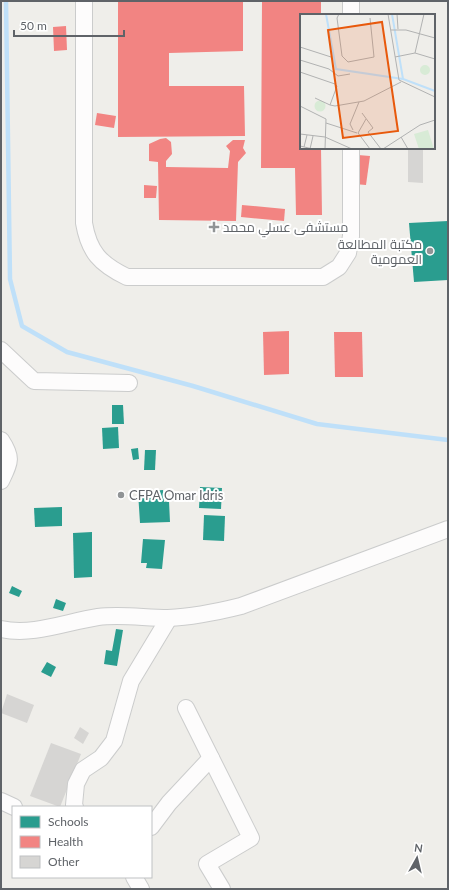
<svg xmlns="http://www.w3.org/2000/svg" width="449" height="890" font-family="Lato,Cairo,sans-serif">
  <rect width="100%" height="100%" fill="#efeeea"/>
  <g fill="#2a9d8f">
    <path d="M 448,221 L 448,280 L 414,282 L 409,223 Z"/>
    <path d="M 112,405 L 123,405 L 124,424 L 112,424 Z"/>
    <path d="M 118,427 L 119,448 L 103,449 L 102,428 Z"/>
    <path d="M 138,448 L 139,459 L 133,460 L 131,449 Z"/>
    <path d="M 145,450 L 156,450 L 155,470 L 144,470 Z"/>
    <path d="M 200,487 L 222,488 L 221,509 L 199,508 Z"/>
    <path d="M 163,490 L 164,502 L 169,501 L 170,522 L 140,523 L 138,492 Z"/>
    <path d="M 62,507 L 62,526 L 35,527 L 34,508 Z"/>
    <path d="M 204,515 L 225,516 L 224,541 L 203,540 Z"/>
    <path d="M 92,532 L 92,577 L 74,578 L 73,533 Z"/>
    <path d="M 143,539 L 165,540 L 162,569 L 146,568 L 147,563 L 141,563 Z"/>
    <path d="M 12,586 L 22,591 L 19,597 L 9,593 Z"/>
    <path d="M 56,599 L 66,603 L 63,611 L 53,608 Z"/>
    <path d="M 116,629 L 123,630 L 117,666 L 104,664 L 106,650 L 112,651 Z"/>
    <path d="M 47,662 L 56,667 L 51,677 L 41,672 Z"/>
  </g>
  <g fill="#f28482">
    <path d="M 118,1 L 243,1 L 243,51 L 169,53 L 169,86 L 244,86 L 245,136 L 118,137 Z"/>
    <path d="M 262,1 L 321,1 L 321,15 L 301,15 L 301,148 L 321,148 L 322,215 L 296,215 L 295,168 L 261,168 Z"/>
    <path d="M 66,26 L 67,50 L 54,51 L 53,27 Z"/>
    <path d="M 97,113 L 116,116 L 114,128 L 95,125 Z"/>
    <path d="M 166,138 L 171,142 L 172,154 L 166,161 L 166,167 L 228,168 L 230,151 L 226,146 L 233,140 L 245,140 L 243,148 L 246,153 L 238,162 L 236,221 L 159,220 L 158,162 L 149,161 L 149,144 L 160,139 Z"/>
    <path d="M 358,155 L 370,156 L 366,185 L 354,184 Z"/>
    <path d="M 144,185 L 157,186 L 156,198 L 144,198 Z"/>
    <path d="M 242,205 L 285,209 L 284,221 L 241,217 Z"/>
    <path d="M 289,331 L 289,374 L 264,375 L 263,332 Z"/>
    <path d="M 334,332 L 362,332 L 363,377 L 335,377 Z"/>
  </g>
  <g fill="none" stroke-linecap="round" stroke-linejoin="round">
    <path stroke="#bfe0f9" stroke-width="4.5" d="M 6,1 L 10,279 L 22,326 L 67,352 L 193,386 L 317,424 L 448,440"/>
  </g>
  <g fill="#d6d5d3">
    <path d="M 408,148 L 423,148 L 423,183 L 408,182 Z"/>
    <path d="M 7,694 L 34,705 L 27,723 L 1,713 Z"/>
    <path d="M 80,727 L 89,733 L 83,744 L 74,738 Z"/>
    <path d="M 51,743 L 81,754 L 60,807 L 30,796 Z"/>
  </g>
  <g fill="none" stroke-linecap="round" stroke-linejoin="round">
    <g stroke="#cbcccc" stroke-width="18">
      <g id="minor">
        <path d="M 84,1 L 84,223 C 89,252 100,264 127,277 L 323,277 L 339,267 L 348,253 L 351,236 L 351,148"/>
        <path d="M 351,15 L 351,1"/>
        <path d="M 1,350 L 34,381 L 129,383"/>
        <path d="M 1,440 C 13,458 10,462 1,481"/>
        <path d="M 1,629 C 33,636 66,622 98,617 C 121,614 145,618 168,618 C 192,617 217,612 241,606 L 448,529"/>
        <path d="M 186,708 L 251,838 L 207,864 L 222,889"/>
        <path d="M 1,801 L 14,807"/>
        <path d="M 75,807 L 74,805 L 76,784 L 83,770 L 101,758 L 114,741 L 131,681 L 169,618"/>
        <path d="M 151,827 L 169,803 L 211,758"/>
        <path d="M 134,877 L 141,889"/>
      </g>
    </g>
    <use href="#minor" stroke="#fdfcfc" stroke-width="16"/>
  </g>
  <g fill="#919496" stroke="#fff" stroke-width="1.5">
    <path d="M212 221h4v4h4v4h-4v4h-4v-4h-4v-4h4z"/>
    <circle cx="430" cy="251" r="4"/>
    <circle cx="121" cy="495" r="4"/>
  </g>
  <g text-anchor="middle" stroke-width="4" stroke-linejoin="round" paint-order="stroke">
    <g font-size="13" fill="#5f6368" stroke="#fff" text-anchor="start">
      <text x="223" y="232">مستشفى عسلي محمد</text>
      <text x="422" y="249" text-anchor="end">مكتبة المطالعة<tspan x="422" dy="15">العمومية</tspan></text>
      <text x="129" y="500">CFPA Omar Idris</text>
    </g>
  </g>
  <g transform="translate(300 14)">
    <rect width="135" height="135" fill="#efeeea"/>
    <path d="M120 56a5 5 0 1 1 10 0a5 5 0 1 1-10 0ZM14.5 92a5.5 5.5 0 1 1 11 0a5.5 5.5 0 1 1-11 0ZM 128,116 L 134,135 L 119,135 L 114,120 Z" fill="#d8ebd6"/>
    <path fill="none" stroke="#bfe0f9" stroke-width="2" d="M 26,0 L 36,55 L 103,65M 92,0 L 103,65 L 135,77"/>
    <path fill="none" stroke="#b1b2b2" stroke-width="1" d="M 39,0 L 37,4 L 42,42 L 48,48 L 74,43 L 70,4M 88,0 L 99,66 L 135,83M 97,0 L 98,15M 91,16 L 106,16 L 135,24M 0,33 L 31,43M 115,39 L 124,0M 95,43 L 115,39 L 135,45M 0,46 L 29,55 L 38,62 L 50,60M 0,58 L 35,70 L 37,72 L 30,91 L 35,92 L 64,87 L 101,68M 15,84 L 30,91M 0,92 L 26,105 L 25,135M 62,99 L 73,114 L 68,118 L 81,135M 66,105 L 58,119 L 70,135M 26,109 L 57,119M 53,116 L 50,110 L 59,88M 0,120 L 25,123 L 52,135M 101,123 L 108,135M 0,132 L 13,135M 4,133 L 7,121M 10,135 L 13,122M 83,135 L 120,111 L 135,106"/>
    <path fill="#e8590c" fill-opacity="0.15" stroke="#e8590c" stroke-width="2" d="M 82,8 L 98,117 L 43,124 L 28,16 Z"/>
    <rect width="135" height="135" fill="none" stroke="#5f6368" stroke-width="2"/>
  </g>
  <rect width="449" height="890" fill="none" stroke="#5f6368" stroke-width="4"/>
  <rect x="12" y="806" width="140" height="72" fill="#ffffff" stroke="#bfc1c3"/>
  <rect x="20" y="816" width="20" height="12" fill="#2a9d8f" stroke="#bfc1c3"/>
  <text x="48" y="826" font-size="12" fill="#5f6368">Schools</text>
  <rect x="20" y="836" width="20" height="12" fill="#f28482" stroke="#bfc1c3"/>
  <text x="48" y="846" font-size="12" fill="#5f6368">Health</text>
  <rect x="20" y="856" width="20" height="12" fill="#d6d5d3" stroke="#bfc1c3"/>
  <text x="48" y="866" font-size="12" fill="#5f6368">Other</text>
  <g transform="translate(417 858) rotate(8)" stroke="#ffffff" stroke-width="3" paint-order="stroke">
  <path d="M0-3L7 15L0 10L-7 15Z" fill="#5f6368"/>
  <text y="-6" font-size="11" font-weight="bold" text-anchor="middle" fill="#5f6368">N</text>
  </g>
  <path d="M14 30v6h110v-6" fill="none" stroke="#5f6368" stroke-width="2"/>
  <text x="20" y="30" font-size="12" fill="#5f6368" stroke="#ffffff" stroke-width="3" paint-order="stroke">50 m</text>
</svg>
